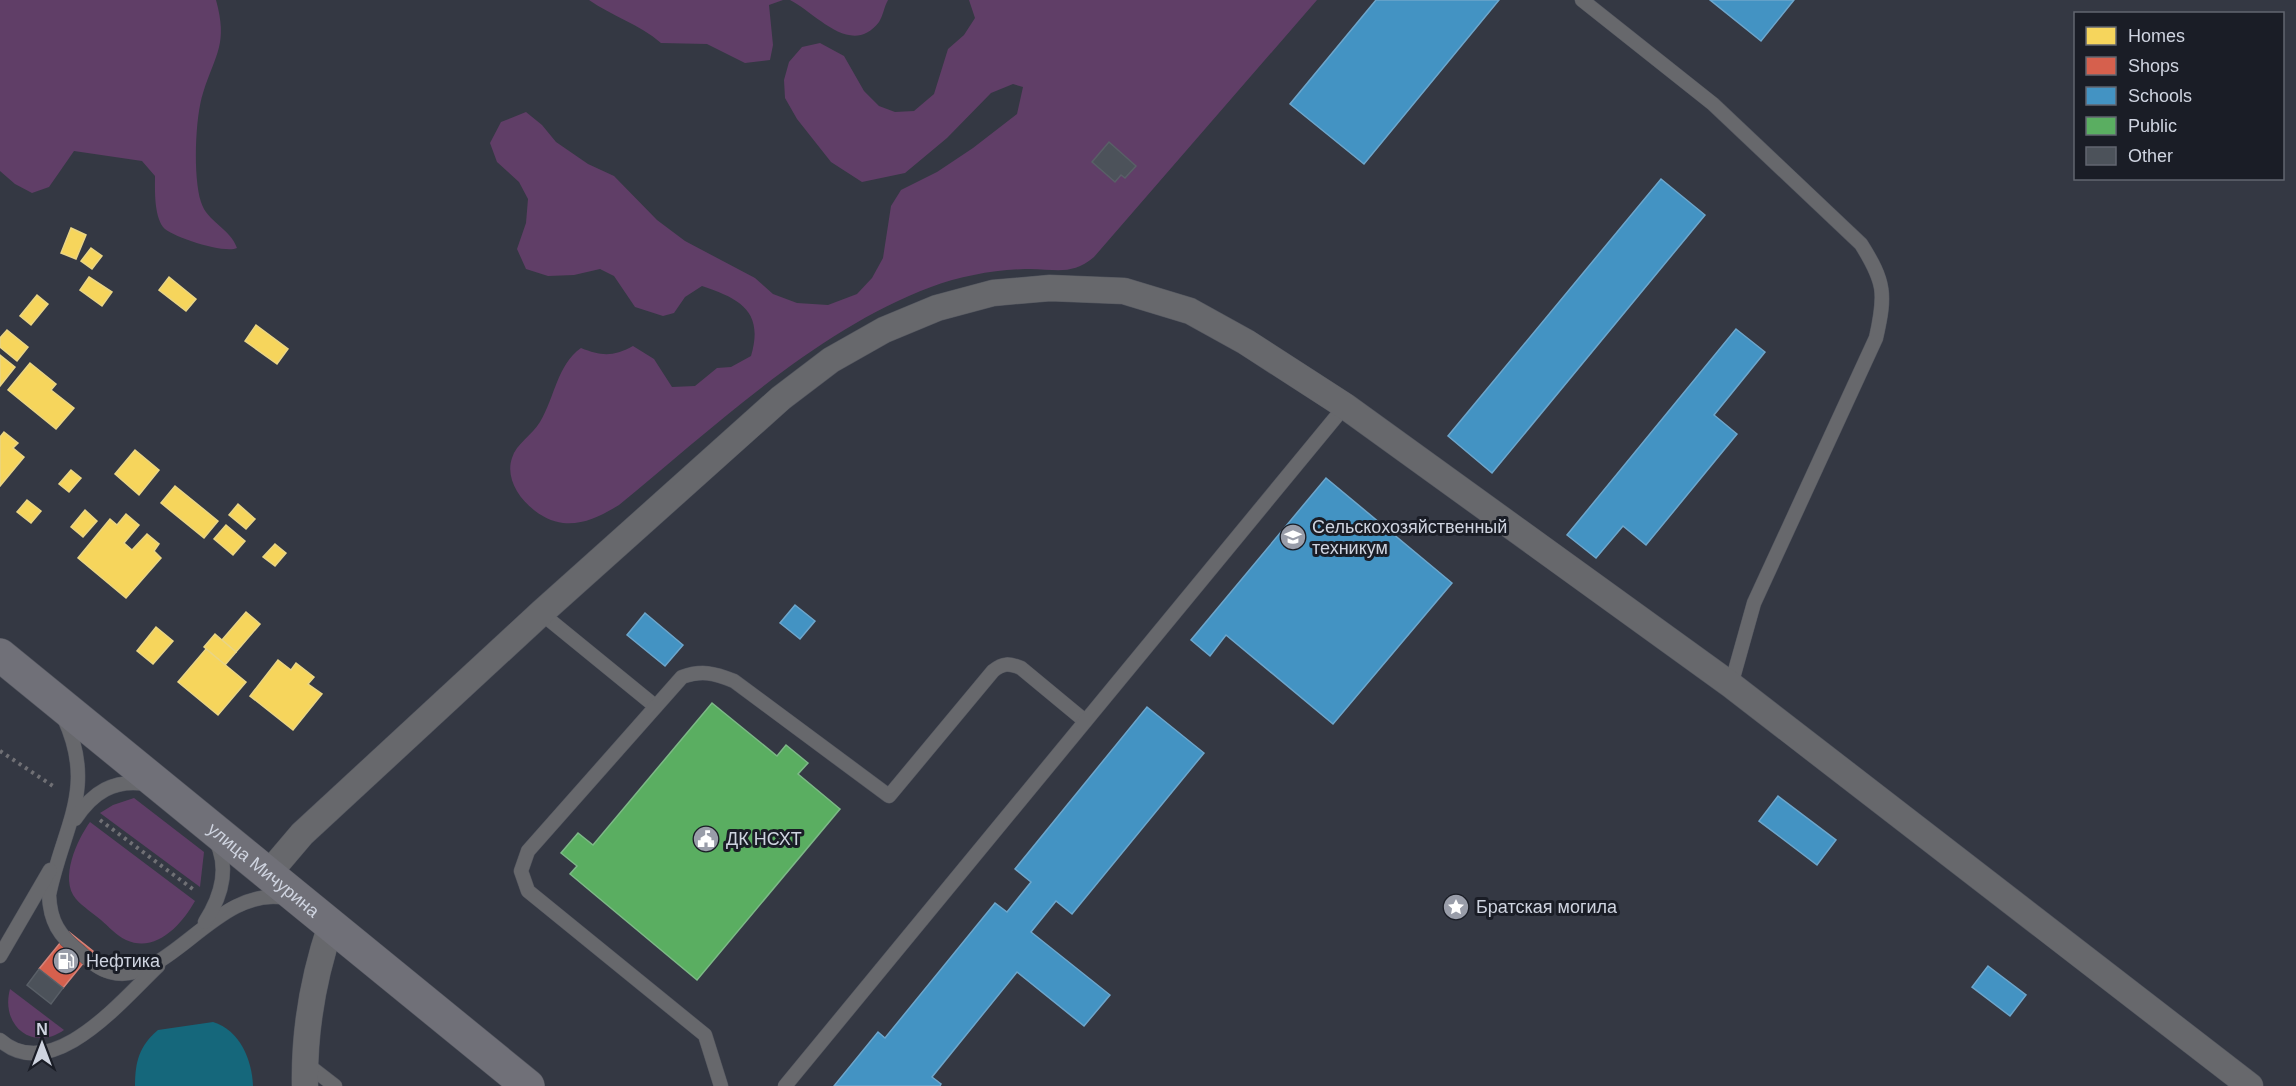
<svg xmlns="http://www.w3.org/2000/svg" width="2296" height="1086" font-family="Helvetica,sans-serif">
  <rect width="100%" height="100%" fill="#343843"/>
  <g fill="#603e67">
    <path d="M 0,0 L 216,0 C 228,44 216,53 203,93 C 195,118 193,177 201,202 C 207,222 230,228 237,248 C 225,254 171,237 163,227 C 154,214 155,191 155,176 L 142,161 L 74,151 L 49,187 L 32,193 L 15,184 L 0,171 Z"/>
    <path d="M 589,0 L 783,0 L 769,5 L 773,45 L 770,60 L 745,63 L 707,44 L 661,43 C 639,24 612,16 589,0 Z"/>
    <path d="M 790,0 L 888,0 C 884,7 883,16 879,22 C 851,58 816,13 790,0 Z"/>
    <path d="M 969,0 L 1317,0 L 1094,257 C 1070,277 1054,268 1025,269 C 993,270 961,276 931,287 C 816,330 713,428 619,505 C 601,516 584,525 563,523 C 536,520 502,487 512,458 C 516,444 532,435 540,422 C 555,397 557,365 581,348 C 601,356 613,357 633,346 L 654,359 L 672,387 L 695,386 L 717,368 L 731,367 L 751,356 C 764,312 741,299 702,286 L 685,297 L 674,313 L 663,316 L 635,307 L 614,276 L 600,269 L 574,275 L 548,276 L 526,269 L 517,249 L 526,223 L 528,199 L 519,182 L 497,162 L 490,143 L 501,122 L 526,112 L 542,125 L 556,142 L 588,164 L 614,176 L 657,220 L 685,241 L 755,278 L 773,294 L 797,303 L 828,305 L 857,294 L 872,278 L 883,258 L 891,206 L 901,190 L 937,172 L 973,148 L 1017,114 L 1023,87 L 1013,84 L 991,93 L 947,138 L 905,173 L 862,182 L 831,162 L 797,119 L 785,98 L 784,80 L 789,62 L 802,47 L 820,43 L 844,56 L 864,91 L 879,106 L 895,112 L 914,111 L 934,94 L 948,49 L 964,35 L 975,18 Z"/>
    <path d="M 134,798 L 204,852 L 200,887 L 100,813 L 113,805 Z"/>
    <path d="M 90,822 L 195,901 C 182,924 156,954 126,940 C 117,936 108,926 101,920 C 93,913 83,907 76,899 C 59,879 77,840 90,822 Z"/>
    <path d="M 10,989 L 64,1030 C 33,1052 0,1026 10,989 Z"/>
  </g>
  <path fill="#15677b" d="M 213,1022 C 240,1030 252,1060 253,1086 L 135,1086 C 135,1062 139,1046 158,1030 Z"/>
  <g fill="#f6d55c" stroke="#ead584" stroke-width="1.5">
    <path d="M 71,228 L 86,235 L 76,259 L 61,253 Z"/>
    <path d="M 91,248 L 102,256 L 92,269 L 81,261 Z"/>
    <path d="M 89,277 L 112,292 L 102,306 L 80,290 Z"/>
    <path d="M 169,277 L 196,299 L 186,311 L 159,290 Z"/>
    <path d="M 37,295 L 48,304 L 31,325 L 20,316 Z"/>
    <path d="M 256,325 L 288,349 L 277,364 L 245,341 Z"/>
    <path d="M 7,330 L 28,347 L 17,361 L 0,347 L 0,338 Z"/>
    <path d="M 0,355 L 15,367 L 0,386 Z"/>
    <path d="M 30,363 L 56,384 L 51,390 L 74,408 L 56,429 L 8,390 Z"/>
    <path d="M 4,432 L 18,443 L 13,448 L 24,457 L 0,486 L 0,437 Z"/>
    <path d="M 135,450 L 159,470 L 139,495 L 115,474 Z"/>
    <path d="M 71,470 L 81,478 L 69,492 L 59,484 Z"/>
    <path d="M 175,486 L 218,521 L 204,538 L 161,503 Z"/>
    <path d="M 27,500 L 41,511 L 31,523 L 17,512 Z"/>
    <path d="M 238,504 L 255,519 L 246,529 L 229,515 Z"/>
    <path d="M 85,510 L 97,521 L 83,537 L 71,527 Z"/>
    <path d="M 126,514 L 139,525 L 124,543 L 132,550 L 147,534 L 159,544 L 154,551 L 161,558 L 126,598 L 78,558 L 110,519 L 117,525 Z"/>
    <path d="M 226,525 L 245,541 L 233,555 L 214,539 Z"/>
    <path d="M 275,544 L 286,553 L 275,566 L 263,557 Z"/>
    <path d="M 246,612 L 260,624 L 236,652 L 222,640 Z"/>
    <path d="M 156,627 L 173,641 L 153,664 L 137,651 Z"/>
    <path d="M 215,634 L 236,652 L 225,665 L 204,647 Z"/>
    <path d="M 206,649 L 246,682 L 218,715 L 178,682 Z"/>
    <path d="M 278,660 L 291,670 L 296,663 L 314,677 L 308,684 L 322,694 L 293,730 L 250,696 Z"/>
  </g>
  <path fill="#d6604d" stroke="#d48379" stroke-width="1.5" d="M 69,932 L 93,951 L 63,988 L 39,969 Z"/>
  <g fill="#4393c3" stroke="#6da6cc" stroke-width="1.5">
    <path d="M 1376,0 L 1499,0 L 1364,164 L 1290,104 Z"/>
    <path d="M 1710,0 L 1794,0 L 1761,41 Z"/>
    <path d="M 1661,179 L 1705,215 L 1492,473 L 1448,436 Z"/>
    <path d="M 1736,329 L 1765,352 L 1714,415 L 1737,434 L 1646,545 L 1623,526 L 1596,558 L 1567,535 Z"/>
    <path d="M 1326,478 L 1452,583 L 1333,724 L 1226,635 L 1210,656 L 1191,640 Z"/>
    <path d="M 795,605 L 815,621 L 800,639 L 780,623 Z"/>
    <path d="M 645,613 L 683,645 L 665,666 L 627,635 Z"/>
    <path d="M 1147,707 L 1204,753 L 1072,914 L 1056,901 L 1031,932 L 1110,995 L 1084,1026 L 1017,972 L 932,1077 L 941,1084 L 940,1086 L 834,1086 L 878,1032 L 885,1038 L 995,903 L 1007,912 L 1031,882 L 1015,869 Z"/>
    <path d="M 1778,796 L 1836,840 L 1817,865 L 1759,821 Z"/>
    <path d="M 1988,966 L 2026,995 L 2010,1016 L 1972,987 Z"/>
  </g>
  <path fill="#5aae61" stroke="#7db987" stroke-width="1.5" d="M 712,703 L 777,756 L 786,745 L 808,763 L 798,774 L 840,809 L 697,980 L 570,874 L 577,866 L 561,853 L 578,833 L 593,845 Z"/>
  <g fill="#4c525a" stroke="#595f67" stroke-width="1.5">
    <path d="M 1109,142 L 1136,166 L 1125,178 L 1121,175 L 1115,182 L 1092,162 Z"/>
    <path d="M 39,969 L 63,988 L 51,1004 L 27,985 Z"/>
  </g>
  <g fill="none" stroke-linecap="round" stroke-linejoin="round">
    <g stroke="#52555e" stroke-width="15">
      <g id="lane">
        <path d="M 1582,0 L 1713,104 L 1861,244 C 1885,282 1886,294 1876,338 L 1754,603 L 1731,685"/>
        <path d="M 541,613 L 655,706"/>
        <path d="M 64,718 C 97,789 63,826 49,895 C 50,921 59,936 80,952 C 89,960 98,969 110,972 C 168,988 216,884 286,898"/>
        <path d="M 75,819 C 93,792 114,779 146,784"/>
        <path d="M 205,922 C 221,897 230,869 216,841"/>
        <path d="M 0,956 L 50,870"/>
        <path d="M 0,1040 C 52,1086 122,1000 158,966"/>
        <path d="M 304,1062 L 335,1086"/>
        <path d="M 721,1086 L 705,1035 L 528,891 L 521,871 L 528,851 L 682,677 C 702,670 714,673 734,681 L 889,796 L 993,671 C 1003,663 1009,663 1021,668 L 1085,721"/>
        <path d="M 785,1086 L 1345,406"/>
      </g>
    </g>
    <g stroke="#52555e" stroke-width="27">
      <g id="street">
        <path d="M 268,874 L 302,834 L 541,613 L 781,398 L 831,360 L 884,330 L 937,308 L 993,293 L 1050,288 L 1124,291 L 1190,311 L 1246,342 L 1345,406 L 1731,685 L 2250,1086"/>
        <path d="M 305,1086 C 304,1030 313,978 331,925"/>
      </g>
    </g>
    <g stroke="#52555e" stroke-width="34">
      <g id="primary">
        <path id="s1" d="M 0,655 L 528,1086"/>
      </g>
    </g>
    <g stroke="#707075" stroke-width="4" stroke-dasharray="3 4.5" stroke-linecap="butt">
      <path d="M 0,751 L 56,788"/>
      <path d="M 100,820 L 194,890"/>
    </g>
    <use href="#lane" stroke="#67686c" stroke-width="14"/>
    <use href="#street" stroke="#67686c" stroke-width="26"/>
    <use href="#primary" stroke="#707078" stroke-width="33"/>
  </g>
  <defs>
    <g id="university-disc" transform="scale(1.35)"><circle r="9.5" fill="#999da9" stroke="#1a1d26"/><path d="M0-5L7-2L0 1L-7-2ZM-4 1L0 2.5L4 1V4Q0 6-4 4Z" fill="#fff"/></g>
    <g id="civic-disc" transform="scale(1.35)"><circle r="9.5" fill="#999da9" stroke="#1a1d26"/><path d="M-.6-6.5H3V-4.5H.6V-3L4-1V1h2V6H-6V1h2V-1L-.6-3ZM-1.2 2.5V6h2.4V2.5Z" fill="#fff"/></g>
    <g id="sight-disc" transform="scale(1.35)"><circle r="9.5" fill="#999da9" stroke="#1a1d26"/><path d="M0-6L1.8-2.2L6-1.7L2.9 1.2L3.7 5.4L0 3.3L-3.7 5.4L-2.9 1.2L-6-1.7L-1.8-2.2Z" fill="#fff"/></g>
    <g id="fuel-disc" transform="scale(1.35)"><circle r="9.5" fill="#999da9" stroke="#1a1d26"/><path d="M-5.5-6h7V0h2V4h1.3V-2.5L3-4.5l.8-.8L6-3V5H2.5V1h-1V6h-7ZM-4.2-4.7v3.2H.2V-4.7Z" fill="#fff"/></g>
  </defs>
  <g fill-rule="evenodd">
    <use href="#university-disc" x="1293" y="537"/>
    <use href="#civic-disc" x="706" y="839"/>
    <use href="#sight-disc" x="1456" y="907"/>
    <use href="#fuel-disc" x="66" y="961"/>
  </g>
  <g text-anchor="middle" stroke-width="6" stroke-linejoin="round" paint-order="stroke">
    <g font-size="18" fill="#cfd4e0" stroke="#1a1d26" text-anchor="start">
      <text x="1312" y="533">Сельскохозяйственный<tspan x="1312" dy="21">техникум</tspan></text>
      <text x="726" y="845">ДК НСХТ</text>
      <text x="1476" y="913">Братская могила</text>
      <text x="86" y="967">Нефтика</text>
    </g>
    <g font-size="18" fill="#cfd4e0" stroke="#1a1d26">
      <text dy="6" stroke="none"><textPath href="#s1" startOffset="340">улица Мичурина</textPath></text>
    </g>
  </g>
  <rect x="2074" y="12" width="210" height="168" fill="#1a1d26" stroke="#626670" stroke-width="1.5"/>
  <rect x="2086" y="27" width="30" height="18" fill="#f6d55c" stroke="#626670" stroke-width="1.5"/>
  <text x="2128" y="42" font-size="18" fill="#cfd4e0">Homes</text>
  <rect x="2086" y="57" width="30" height="18" fill="#d6604d" stroke="#626670" stroke-width="1.5"/>
  <text x="2128" y="72" font-size="18" fill="#cfd4e0">Shops</text>
  <rect x="2086" y="87" width="30" height="18" fill="#4393c3" stroke="#626670" stroke-width="1.5"/>
  <text x="2128" y="102" font-size="18" fill="#cfd4e0">Schools</text>
  <rect x="2086" y="117" width="30" height="18" fill="#5aae61" stroke="#626670" stroke-width="1.5"/>
  <text x="2128" y="132" font-size="18" fill="#cfd4e0">Public</text>
  <rect x="2086" y="147" width="30" height="18" fill="#4c525a" stroke="#626670" stroke-width="1.5"/>
  <text x="2128" y="162" font-size="18" fill="#cfd4e0">Other</text>
  <g transform="translate(42 1044)" stroke="#1a1d26" stroke-width="4.5" paint-order="stroke">
  <path d="M0-4.5L10 22L0 15L-10 22Z" fill="#cfd4e0"/>
  <text y="-9" font-size="16" font-weight="bold" text-anchor="middle" fill="#cfd4e0">N</text>
  </g>
</svg>
